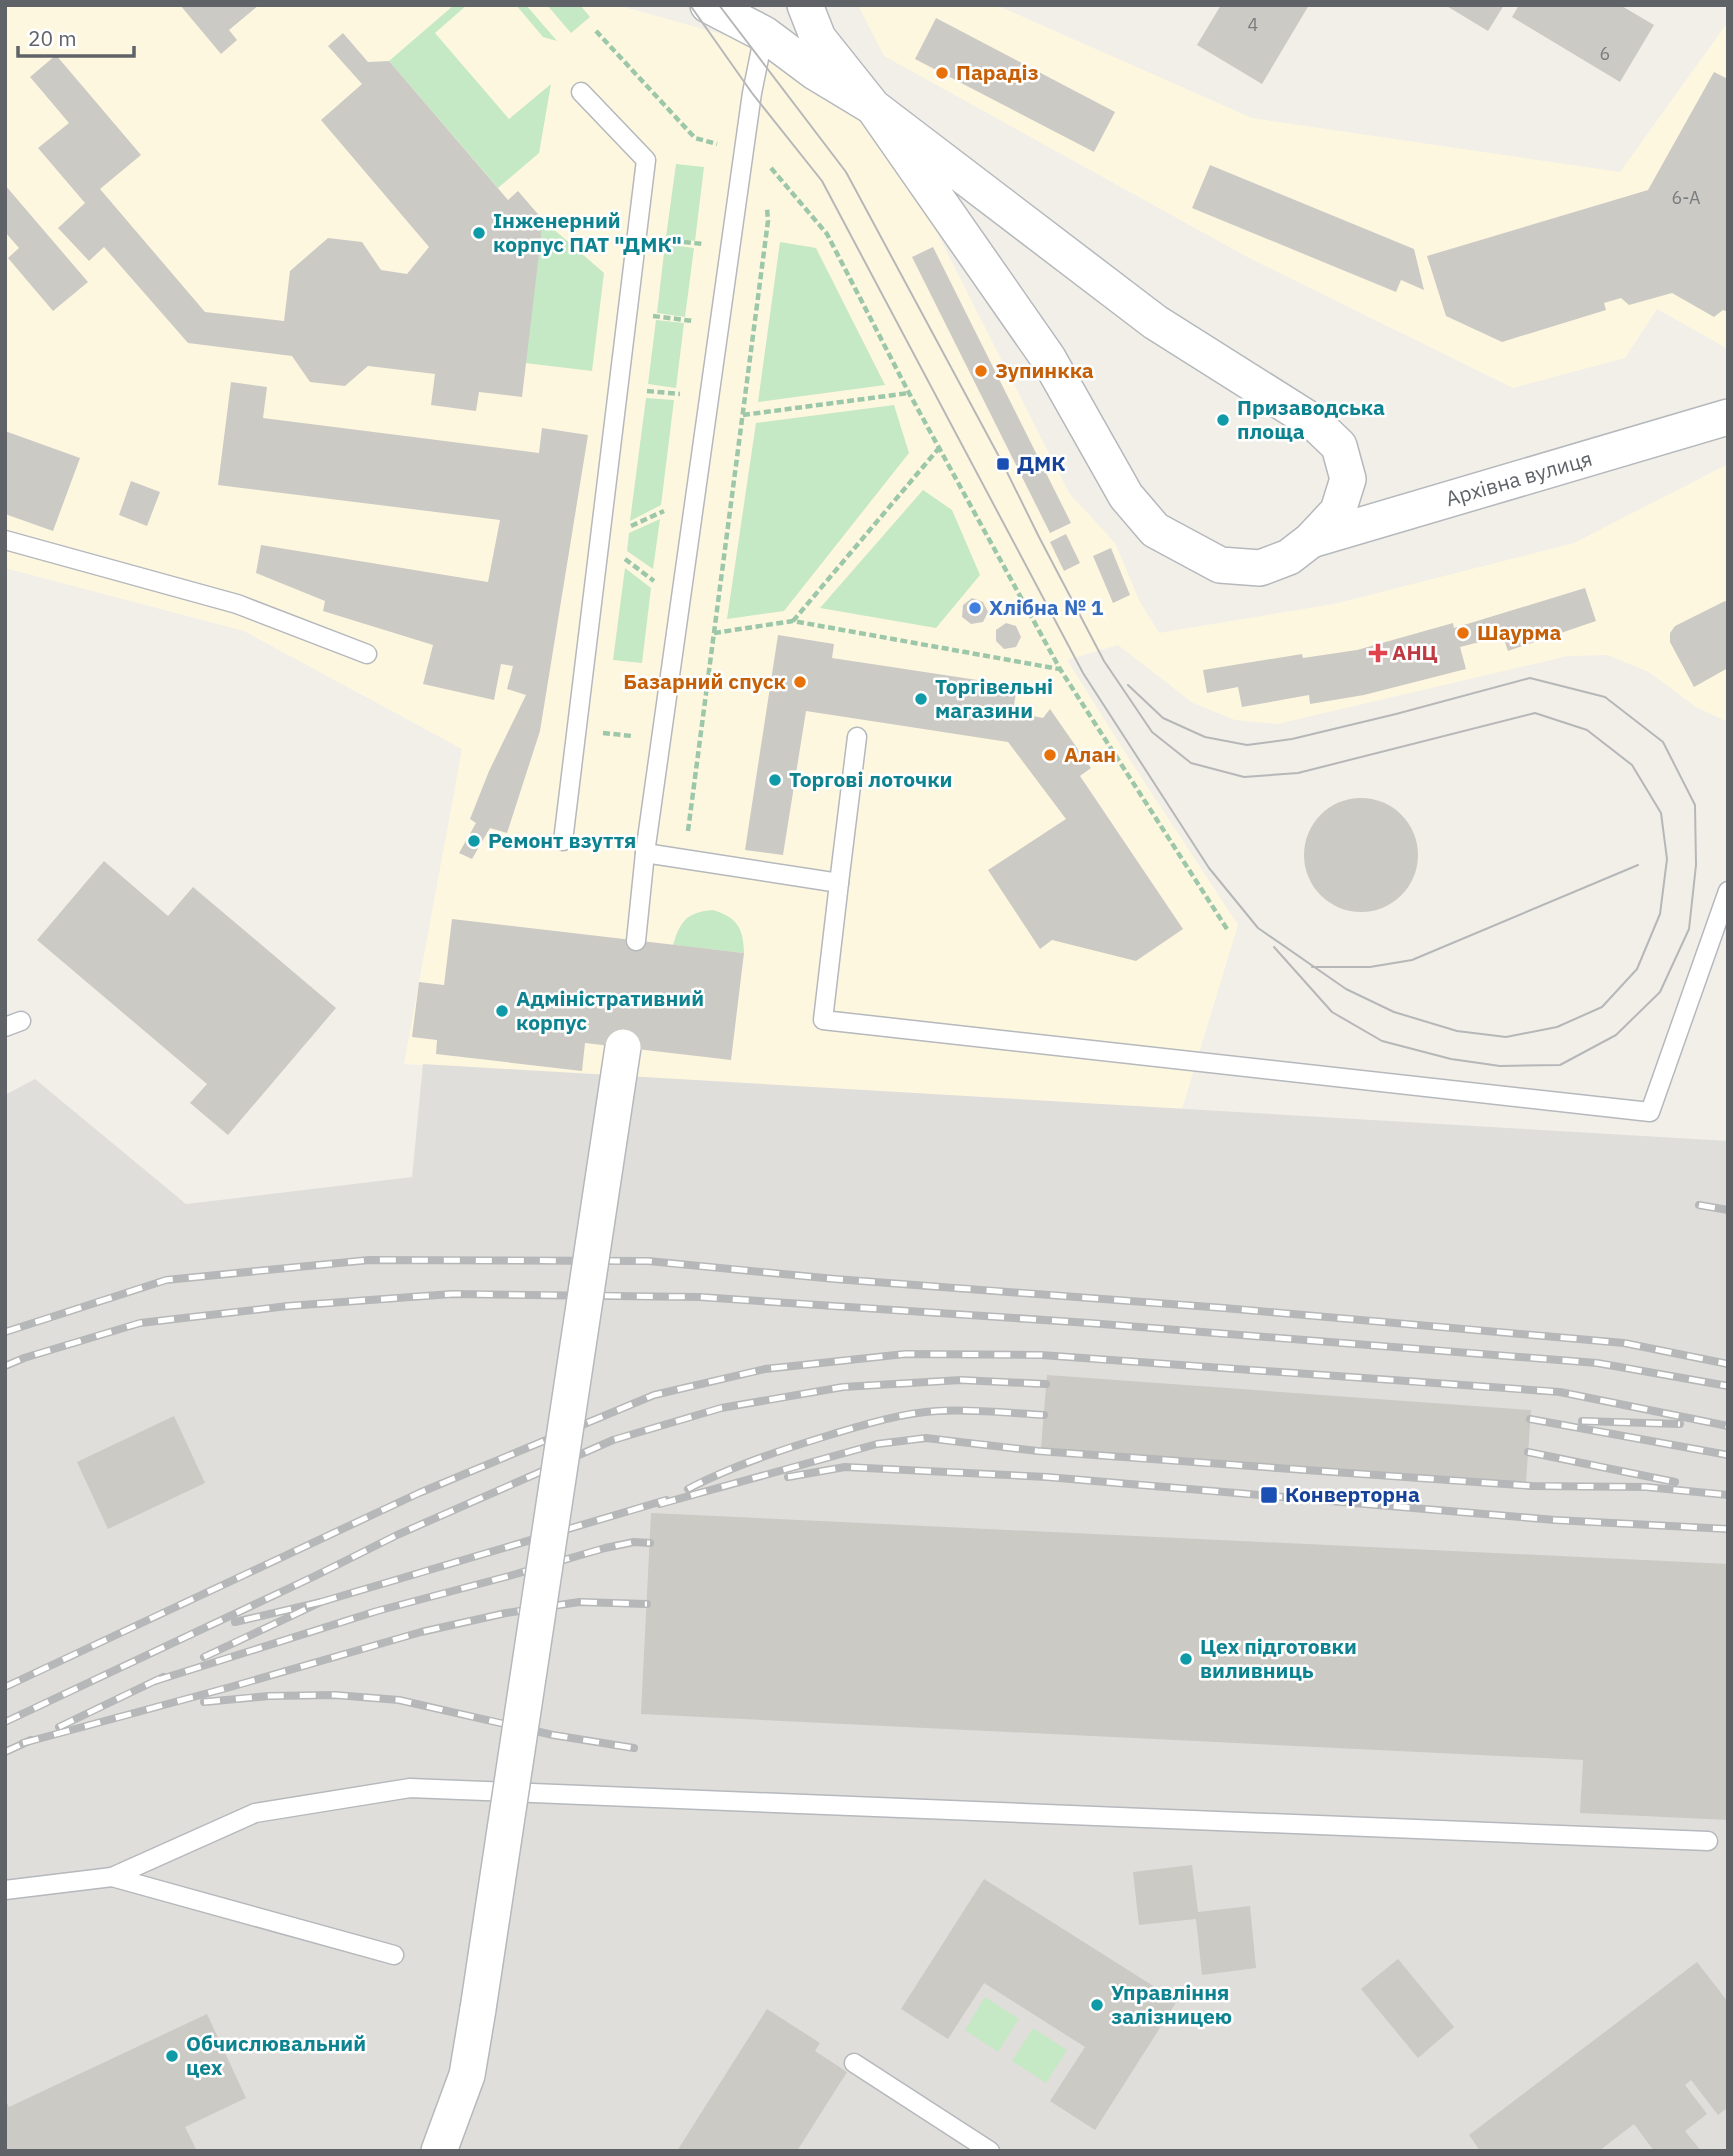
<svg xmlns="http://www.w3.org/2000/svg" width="1733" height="2156" font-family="'IBM Plex Sans',sans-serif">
  <rect width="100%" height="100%" fill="#f1efe8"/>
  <g fill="#fef7e0">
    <path d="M 5,5 L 617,5 L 864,74 L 923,205 L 1069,493 L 1115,543 L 1139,600 L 1159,633 L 1334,604 L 1574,543 L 1728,464 L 1728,722 L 1696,707 L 1649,672 L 1607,655 L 1568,656 L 1277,724 L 1235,720 L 1193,703 L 1118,645 L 1067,660 L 1128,757 L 1238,925 L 1182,1109 L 404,1064 L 462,749 L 244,631 L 5,568 Z"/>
    <path d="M 858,5 L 996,5 L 1252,118 L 1620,172 L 1728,22 L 1728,349 L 1657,309 L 1625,358 L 1513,388 L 1251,259 L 884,56 Z"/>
  </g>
  <path fill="#e0deda" d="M 423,1064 L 1728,1141 L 1728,2151 L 5,2151 L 5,1095 L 35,1079 L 186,1204 L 412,1177 Z"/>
  <g fill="#c5e8c5">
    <path d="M 454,5 L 467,5 L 435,33 L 509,119 L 551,84 L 539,153 L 498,188 L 389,61 Z"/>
    <path d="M 516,5 L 526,5 L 557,41 L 543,37 Z"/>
    <path d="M 547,5 L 580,5 L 590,17 L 571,33 Z"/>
    <path d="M 676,164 L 704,167 L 695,241 L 666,237 Z"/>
    <path d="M 543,220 L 604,273 L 592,371 L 525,363 Z"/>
    <path d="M 780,242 L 816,248 L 885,385 L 758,402 Z"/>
    <path d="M 665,244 L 694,248 L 685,317 L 657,313 Z"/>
    <path d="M 656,320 L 684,323 L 676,388 L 648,384 Z"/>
    <path d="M 646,398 L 674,400 L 661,505 L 630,521 Z"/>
    <path d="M 894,405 L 909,453 L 784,611 L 727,619 L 756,423 Z"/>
    <path d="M 923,490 L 952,510 L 980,575 L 936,628 L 820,608 Z"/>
    <path d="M 660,519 L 653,569 L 627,551 L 629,533 Z"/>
    <path d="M 625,568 L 651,588 L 642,663 L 613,660 Z"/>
    <path d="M 713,910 C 738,918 743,928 744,953 L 673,945 C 680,921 687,912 713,910 Z"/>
    <path d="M 985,1997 L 1019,2019 L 998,2052 L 965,2030 Z"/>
    <path d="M 1033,2028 L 1067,2050 L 1046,2083 L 1012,2061 Z"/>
  </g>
  <g fill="#cccac5">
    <path d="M 180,5 L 259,5 L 229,30 L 237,40 L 221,54 Z"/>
    <path d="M 1221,5 L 1309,5 L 1262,84 L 1197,45 Z"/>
    <path d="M 1445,5 L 1504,5 L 1488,31 Z"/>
    <path d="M 1519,5 L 1620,5 L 1654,25 L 1620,82 L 1512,17 Z"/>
    <path d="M 936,18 L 1115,112 L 1094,152 L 915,59 Z"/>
    <path d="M 343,33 L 368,62 L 389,61 L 508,200 L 518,191 L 543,220 L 522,397 L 479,392 L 476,411 L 431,405 L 435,374 L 368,366 L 345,386 L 310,382 L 292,356 L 188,343 L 104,247 L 89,261 L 58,228 L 85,203 L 38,148 L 69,123 L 30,77 L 56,55 L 141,155 L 100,189 L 205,312 L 284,321 L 290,271 L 328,238 L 362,242 L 381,270 L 407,274 L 429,247 L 321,120 L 362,84 L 328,46 Z"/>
    <path d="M 1714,72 L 1728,79 L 1728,312 L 1723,310 L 1714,317 L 1672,293 L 1629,305 L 1621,298 L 1604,303 L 1606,310 L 1502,342 L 1446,316 L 1427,256 L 1648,190 Z"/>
    <path d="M 1210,165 L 1414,249 L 1424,290 L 1401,280 L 1396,292 L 1192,208 Z"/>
    <path d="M 5,185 L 88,282 L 53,311 L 8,258 L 19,248 L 5,232 Z"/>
    <path d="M 933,247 L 1071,523 L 1050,533 L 912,257 Z"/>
    <path d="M 231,382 L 267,387 L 263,418 L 539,453 L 542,428 L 588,435 L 540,731 L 507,833 L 490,828 L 472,859 L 459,853 L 476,823 L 470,819 L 489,771 L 526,695 L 507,689 L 513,666 L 501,664 L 494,700 L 423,684 L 433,645 L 323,611 L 325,601 L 256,573 L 261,545 L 488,582 L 500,520 L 218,485 Z"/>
    <path d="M 5,431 L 80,458 L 53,531 L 5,514 Z"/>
    <path d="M 131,481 L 160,492 L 147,526 L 119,515 Z"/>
    <path d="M 1066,534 L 1080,563 L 1064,571 L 1050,542 Z"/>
    <path d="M 1111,548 L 1130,595 L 1113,603 L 1093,556 Z"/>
    <path d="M 1585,588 L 1596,621 L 1508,651 L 1503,636 L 1460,647 L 1466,669 L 1364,695 L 1310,704 L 1309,695 L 1242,707 L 1238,687 L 1207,693 L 1203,670 L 1302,654 L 1303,658 L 1357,650 L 1453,623 L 1454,628 Z"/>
    <path d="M 972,598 L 983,602 L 988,612 L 983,622 L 971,624 L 962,617 L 963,605 Z"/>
    <path d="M 1725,601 L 1728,603 L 1728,668 L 1694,687 L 1670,642 L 1670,633 L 1675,626 Z"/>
    <path d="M 1006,623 L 1016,626 L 1021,637 L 1016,647 L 1004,649 L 996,641 L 996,630 Z"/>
    <path d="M 778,635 L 834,644 L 832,658 L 1017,686 L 1013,712 L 1043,718 L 1050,709 L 1091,768 L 1080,776 L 1183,929 L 1136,961 L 1052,940 L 1040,949 L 988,870 L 1066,819 L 1008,742 L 806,711 L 783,855 L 745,850 Z"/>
    <circle cx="1361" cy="855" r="57"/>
    <path d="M 104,861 L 168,916 L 193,887 L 336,1008 L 228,1135 L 190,1103 L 207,1084 L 37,940 Z"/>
    <path d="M 452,919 L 744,953 L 731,1060 L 585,1043 L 582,1071 L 436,1054 L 437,1040 L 412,1037 L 419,982 L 444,985 Z"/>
    <path d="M 1047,1375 L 1531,1410 L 1526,1483 L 1041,1448 Z"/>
    <path d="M 174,1416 L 205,1483 L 108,1529 L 77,1462 Z"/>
    <path d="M 651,1513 L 1728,1564 L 1728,1820 L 1580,1813 L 1583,1760 L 641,1714 Z"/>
    <path d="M 1192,1865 L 1198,1912 L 1250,1906 L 1256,1968 L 1202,1975 L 1196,1919 L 1139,1925 L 1133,1872 Z"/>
    <path d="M 984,1879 L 1177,2001 L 1095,2130 L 1050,2101 L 1085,2047 L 984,1983 L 948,2039 L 901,2009 Z"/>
    <path d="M 1398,1959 L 1454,2027 L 1418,2058 L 1361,1989 Z"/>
    <path d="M 1697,1962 L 1728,2002 L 1728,2107 L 1718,2115 L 1691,2080 L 1685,2085 L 1707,2114 L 1685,2131 L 1701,2151 L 1654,2151 L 1634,2124 L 1599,2151 L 1480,2151 L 1469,2135 Z"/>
    <path d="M 767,2009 L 820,2043 L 815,2051 L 847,2072 L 797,2151 L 677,2151 Z"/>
    <path d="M 207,2014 L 246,2098 L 185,2127 L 197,2151 L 5,2151 L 5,2100 L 9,2107 Z"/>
  </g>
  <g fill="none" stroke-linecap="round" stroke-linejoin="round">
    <g stroke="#b5b8bc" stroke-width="21">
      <g id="lane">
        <path d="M 5,540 L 237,604 L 367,654"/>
        <path d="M 563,841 L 646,160 L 581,92"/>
        <path d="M 645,853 L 839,883 L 823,1020 L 1650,1112 L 1728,891"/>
        <path d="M 839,883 L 857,737"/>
        <path d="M 636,941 L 645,853 L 752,93 L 764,34"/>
        <path d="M 5,1027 L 21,1021"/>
        <path d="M 112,1877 L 255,1813 L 410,1788 L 1708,1841"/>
        <path d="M 5,1890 L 112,1877 L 394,1955"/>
        <path d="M 854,2063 L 990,2151"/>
      </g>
    </g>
    <g stroke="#b5b8bc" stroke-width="38">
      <g id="street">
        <path d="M 708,5 L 764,34 L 815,72 L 873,107 L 1155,322 L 1315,423 L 1339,446 L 1348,479 L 1338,511 L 1311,540 L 1289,557 L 1260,568 L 1220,565 L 1155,530 L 1126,496 L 1048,358 L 873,107 L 818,38 L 805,5"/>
        <path d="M 1311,540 L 1728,417"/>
        <path d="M 439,2151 L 467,2075 L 478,2009"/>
      </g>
    </g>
    <g stroke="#9cc7a9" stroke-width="4.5" stroke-dasharray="7 3.5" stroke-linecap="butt">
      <path d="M 596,31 L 695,138 L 717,144"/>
      <path d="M 771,168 L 827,234 L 909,393 L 1060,669 L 1227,929"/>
      <path d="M 663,240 L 703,244"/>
      <path d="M 653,316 L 693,321"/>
      <path d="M 647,391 L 680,394"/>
      <path d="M 743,415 L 909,393"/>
      <path d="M 631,526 L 664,511"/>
      <path d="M 625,559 L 654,581"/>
      <path d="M 793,621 L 939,448"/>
      <path d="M 714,633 L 793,621 L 1059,669"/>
      <path d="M 603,733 L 632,736"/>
      <path d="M 688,831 L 768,221 L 767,208"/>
    </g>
    <use href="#lane" stroke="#fff" stroke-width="18"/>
    <use href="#street" stroke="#fff" stroke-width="35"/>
    <g stroke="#b6b7b8" stroke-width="2">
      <path d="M 690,5 L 752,93 L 822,181 L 1083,673 L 1209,868 L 1258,928 L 1346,989 L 1394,1012 L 1457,1031 L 1506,1037 L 1557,1027 L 1602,1007 L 1637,969 L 1660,914 L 1667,859 L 1661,813 L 1632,765 L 1587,730 L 1535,713 L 1298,773 L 1244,777 L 1191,763 L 1152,732 L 1104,661 L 1039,537 L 1003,464 L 846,172 L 719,5"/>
      <path d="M 1128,685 L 1163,718 L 1205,737 L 1247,745 L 1292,739 L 1396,714 L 1530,678 L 1605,697 L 1663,742 L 1695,805 L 1696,865 L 1689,929 L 1660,992 L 1616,1035 L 1560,1065 L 1500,1066 L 1451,1059 L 1382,1041 L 1332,1012 L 1274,947"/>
      <path d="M 1312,967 L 1370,967 L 1412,960 L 1638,865"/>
    </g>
    <g stroke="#b6b7b8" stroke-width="8">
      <g id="rail">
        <path d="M 1699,1205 L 1728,1210"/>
        <path d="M 5,1332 L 166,1280 L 369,1260 L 648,1261 L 835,1279 L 1224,1308 L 1624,1343 L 1728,1364"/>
        <path d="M 5,1366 L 24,1358 L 140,1323 L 288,1306 L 452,1294 L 699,1297 L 1089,1323 L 1597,1363 L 1728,1386"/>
        <path d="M 1530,1419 L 1728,1455"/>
        <path d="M 1582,1421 L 1680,1424"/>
        <path d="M 1528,1452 L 1675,1482"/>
        <path d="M 788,1477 L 845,1467 L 1047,1477 L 1555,1520 L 1728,1529"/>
        <path d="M 688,1489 C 734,1465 784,1449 833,1434 C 866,1424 902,1413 937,1411 C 972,1409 1009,1413 1044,1415"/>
        <path d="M 660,1504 L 877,1444 L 926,1438 L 1038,1451 L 1532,1486 L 1646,1487 L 1728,1495"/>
        <path d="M 321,1602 L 666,1500"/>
        <path d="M 204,1657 L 321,1602 L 235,1622"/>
        <path d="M 155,1681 L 377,1611 L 509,1576 L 605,1548 L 634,1542 L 650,1543"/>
        <path d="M 5,1687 L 419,1493 L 654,1395 L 765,1369 L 905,1354 L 1041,1355 L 1560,1392 L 1728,1426"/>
        <path d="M 204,1702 L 269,1696 L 335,1695 L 399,1700 L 553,1735 L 634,1748"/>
        <path d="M 5,1722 L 315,1576 L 397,1535 L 613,1440 L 721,1408 L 843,1387 L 961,1380 L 1046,1384"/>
        <path d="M 59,1727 L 163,1677"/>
        <path d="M 23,1743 L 234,1686 L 421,1632 L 506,1613 L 579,1602 L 647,1604"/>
        <path d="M 5,1752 L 31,1740"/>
      </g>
    </g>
    <use href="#rail" stroke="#fff" stroke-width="5" stroke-dasharray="16" stroke-linecap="butt"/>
    <g stroke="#b5b8bc" stroke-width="38" stroke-linecap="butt">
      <path id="street-bridge" d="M 478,2009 L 623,1047"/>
    </g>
    <use href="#street-bridge" stroke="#fff" stroke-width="35"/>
  </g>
  <g fill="#e8710a" stroke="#fff" stroke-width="2.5">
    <circle cx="942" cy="73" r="7"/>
    <circle cx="981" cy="371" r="7"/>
    <circle cx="1463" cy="633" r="7"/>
    <circle cx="800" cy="682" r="7"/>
    <circle cx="1050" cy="755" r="7"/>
  </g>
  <g fill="#0f9aa8" stroke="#fff" stroke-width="2.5">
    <circle cx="479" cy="233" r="7"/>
    <circle cx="1223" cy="420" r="7"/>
    <circle cx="921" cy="699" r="7"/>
    <circle cx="775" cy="780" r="7"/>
    <circle cx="474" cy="841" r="7"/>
    <circle cx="502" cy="1011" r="7"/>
    <circle cx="1186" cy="1659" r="7"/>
    <circle cx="1097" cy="2005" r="7"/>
    <circle cx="172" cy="2056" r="7"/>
  </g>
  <g fill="#1a4fb4" stroke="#fff" stroke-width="2.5">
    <rect x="996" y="457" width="14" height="14" rx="3.5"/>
    <rect x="1260" y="1486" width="18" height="18" rx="3.5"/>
  </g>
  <circle fill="#3f7fe0" stroke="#fff" stroke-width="2.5" cx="975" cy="608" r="7"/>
  <path fill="#e0444e" stroke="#fff" stroke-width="2.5" d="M1374.5 642.5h7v7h7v7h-7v7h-7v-7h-7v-7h7z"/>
  <g text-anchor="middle" stroke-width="5" stroke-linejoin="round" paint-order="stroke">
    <g font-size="18" fill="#7a7d7f">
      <text x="1253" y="31">4</text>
      <text x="1605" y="60">6</text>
      <text x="1686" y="204">6-А</text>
    </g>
    <g font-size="21" font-weight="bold" fill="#c56008" stroke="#fff" text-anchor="start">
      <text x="956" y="80">Парадіз</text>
      <text x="995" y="378">Зупинкка</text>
      <text x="1477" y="640">Шаурма</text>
      <text x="786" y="689" text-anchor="end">Базарний спуск</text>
      <text x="1064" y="762">Алан</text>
    </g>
    <g font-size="21" font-weight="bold" fill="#0d838f" stroke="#fff" text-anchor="start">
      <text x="493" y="228">Інженерний<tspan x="493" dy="24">корпус ПАТ "ДМК"</tspan></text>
      <text x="1237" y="415">Призаводська<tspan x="1237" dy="24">площа</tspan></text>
      <text x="935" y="694">Торгівельні<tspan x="935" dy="24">магазини</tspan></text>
      <text x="789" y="787">Торгові лоточки</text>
      <text x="488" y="848">Ремонт взуття</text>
      <text x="516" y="1006">Адміністративний<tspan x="516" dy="24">корпус</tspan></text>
      <text x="1200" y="1654">Цех підготовки<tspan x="1200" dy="24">виливниць</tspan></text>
      <text x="1111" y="2000">Управління<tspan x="1111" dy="24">залізницею</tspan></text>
      <text x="186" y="2051">Обчислювальний<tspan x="186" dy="24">цех</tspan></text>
    </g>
    <g font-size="21" font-weight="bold" fill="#164399" stroke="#fff" text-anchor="start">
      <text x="1017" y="471">ДМК</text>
      <text x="1285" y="1502">Конверторна</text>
    </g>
    <g font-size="21" fill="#5f6368" stroke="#fff">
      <text transform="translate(1519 479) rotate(-16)" y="7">Архівна вулиця</text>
    </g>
    <g font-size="21" font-weight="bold" fill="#366cbe" stroke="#fff" text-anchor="start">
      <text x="989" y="615">Хлібна № 1</text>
    </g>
    <g font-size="21" font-weight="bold" fill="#be3a42" stroke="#fff" text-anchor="start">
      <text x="1392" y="660">АНЦ</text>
    </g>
  </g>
  <rect width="1733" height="2156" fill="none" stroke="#5f6368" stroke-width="14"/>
  <path d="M18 46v10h116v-10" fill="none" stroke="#5f6368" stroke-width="3.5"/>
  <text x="28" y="46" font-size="21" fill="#5f6368" stroke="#ffffff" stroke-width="5" paint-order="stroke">20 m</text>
</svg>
